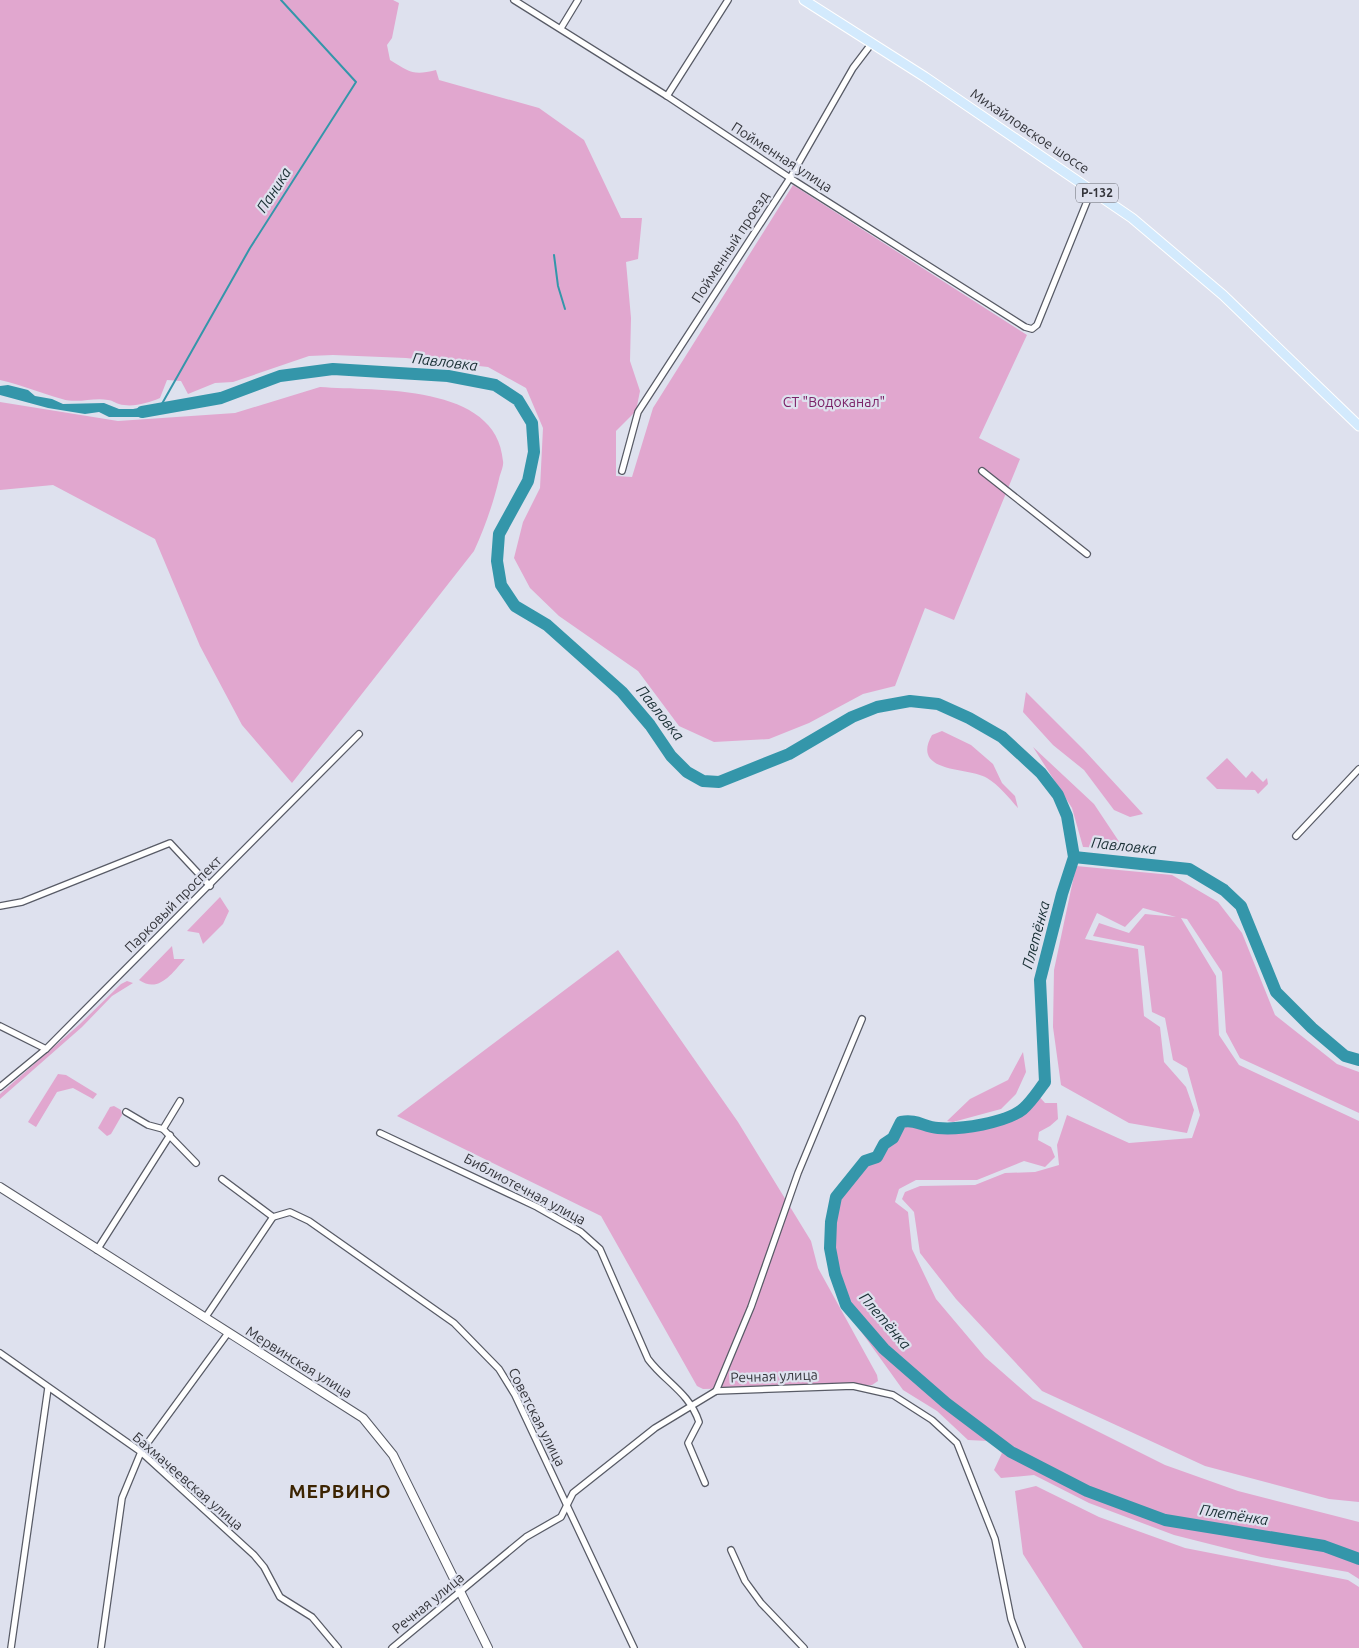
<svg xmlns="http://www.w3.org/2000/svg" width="1359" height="1648" font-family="Ubuntu,sans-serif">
  <rect width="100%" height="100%" fill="#dee1ee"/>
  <g fill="#e1a7cf">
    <path d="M 0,0 L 393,0 L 399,3 L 392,38 L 387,45 L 390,60 C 410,72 413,76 436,70 L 439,80 L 539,108 L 584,140 L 621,218 L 642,218 L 638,259 L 626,262 L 631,318 L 630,361 L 640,391 L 636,411 L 616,431 L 616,476 L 632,477 L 653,408 L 793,185 L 1027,335 L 979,438 L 1020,459 L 954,620 L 925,608 L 895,686 L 863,694 L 809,723 L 769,739 L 714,742 L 679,726 L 638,671 L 559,616 L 530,588 L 514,558 L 523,522 L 540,488 L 543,428 L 526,388 L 488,367 L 406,358 L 333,355 L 309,356 L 233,382 L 215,383 L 188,394 L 181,381 L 167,380 L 160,398 C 148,403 132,408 119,404 C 115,403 112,400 108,400 C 93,397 78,404 62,399 C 41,393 22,385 0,380 Z"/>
    <path d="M 320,387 C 376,391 497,383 503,461 C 504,466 500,474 499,479 C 493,504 485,527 474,551 L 292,783 L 242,725 L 200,646 L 155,539 L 53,485 L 0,490 L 0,402 L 118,421 L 235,413 Z"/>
    <path d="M 1026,692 L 1084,750 L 1143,814 L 1130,817 L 1114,810 L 1084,770 L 1053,745 L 1023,712 Z"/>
    <path d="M 942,731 L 971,745 L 993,764 L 1002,783 L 1015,796 L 1018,808 C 1009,798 999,785 987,778 C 970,767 910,774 932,735 Z"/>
    <path d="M 1033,747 L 1094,804 L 1120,843 L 1104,848 L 1083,847 L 1072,808 Z"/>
    <path d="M 1227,758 L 1246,778 L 1252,771 L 1263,782 L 1267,778 L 1268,784 L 1258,794 L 1255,790 L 1217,789 L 1206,778 Z"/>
    <path d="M 1076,866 L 1172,875 L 1218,902 L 1242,933 L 1275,1015 L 1337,1064 L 1359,1072 L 1359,1113 L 1240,1058 L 1226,1032 L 1222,972 L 1187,919 L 1181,918 L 1216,976 L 1219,1035 L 1239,1065 L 1359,1121 L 1359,1502 L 1329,1499 L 1205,1466 L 1042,1391 L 956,1299 L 920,1253 L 914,1212 L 902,1199 L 905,1192 L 920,1186 L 975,1185 L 1005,1173 L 1035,1172 L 1059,1165 L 1057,1145 L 1067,1115 L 1129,1143 L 1192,1138 L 1200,1115 L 1187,1068 L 1173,1060 L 1165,1018 L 1152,1012 L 1144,946 L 1093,936 L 1099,923 L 1129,933 L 1145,914 L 1176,917 L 1143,908 L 1125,927 L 1097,913 L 1085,939 L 1138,949 L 1144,1016 L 1160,1027 L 1164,1062 L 1186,1087 L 1194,1110 L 1187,1133 L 1129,1123 L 1061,1085 L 1053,1027 L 1054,970 Z"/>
    <path d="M 220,897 L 229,911 L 223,924 L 203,944 L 199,933 L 187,931 Z"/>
    <path d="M 172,946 L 174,959 L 185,959 C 172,973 159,994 139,980 Z"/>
    <path d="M 618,950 L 738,1122 L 811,1241 L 818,1268 L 877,1375 L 878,1381 L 872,1385 L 703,1389 L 697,1386 L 601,1216 L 397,1116 Z"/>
    <path d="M 127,981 L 133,983 L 112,996 L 82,1027 L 0,1099 L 0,1094 L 80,1024 L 121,984 Z"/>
    <path d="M 1023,1052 L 1026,1072 L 1016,1094 L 1001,1109 L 953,1122 L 947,1121 L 970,1099 L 1008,1080 Z"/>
    <path d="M 58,1074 L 66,1075 L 97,1094 L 93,1099 L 73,1088 L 57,1092 L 36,1127 L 28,1122 Z"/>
    <path d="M 1036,1093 L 1045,1103 L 1057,1103 L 1058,1119 L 1050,1126 L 1039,1132 L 1038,1140 L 1051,1147 L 1055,1157 L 1045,1167 L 1024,1161 L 977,1180 L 916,1180 L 899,1189 L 895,1202 L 908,1212 L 912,1249 L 936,1299 L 985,1357 L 1033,1399 L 1165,1465 L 1238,1491 L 1359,1522 L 1359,1579 L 1348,1572 L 1261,1557 L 1174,1535 L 1089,1503 L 1034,1475 L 1001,1478 L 994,1470 L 1002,1453 L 988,1441 L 968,1440 L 937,1411 L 903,1390 L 860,1330 L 857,1317 L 846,1305 L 835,1274 L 830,1248 L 831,1222 L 836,1197 L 865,1161 L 877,1157 L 884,1144 L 893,1138 L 901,1122 C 917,1119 924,1127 938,1128 C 965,1130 998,1123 1021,1110 C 1027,1107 1032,1099 1036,1093 Z"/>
    <path d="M 114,1106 L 121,1110 L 122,1115 L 111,1134 L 107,1136 L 98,1128 L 110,1107 Z"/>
    <path d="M 1036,1486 L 1099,1517 L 1185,1548 L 1348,1580 L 1359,1587 L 1359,1648 L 1083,1648 L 1023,1554 L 1015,1491 Z"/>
  </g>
  <path fill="#3496aa" d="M 8,385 L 28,390 L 35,396 L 52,399 L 63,404 L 104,403 L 119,409 L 133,409 L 160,404 L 155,413 L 147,417 L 109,417 L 99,412 L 85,414 L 48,408 L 0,395 L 0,386 Z"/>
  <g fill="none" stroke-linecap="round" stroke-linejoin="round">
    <g stroke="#3496aa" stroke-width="2">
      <path d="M 554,255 L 558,286 L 565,309"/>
      <path d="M 159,409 L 250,248 L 356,82 L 281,0"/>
    </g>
    <g stroke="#3496aa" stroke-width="12">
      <path d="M 142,412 L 221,398 L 280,376 L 333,369 L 448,376 L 495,385 L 518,400 L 532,423 L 534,452 L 528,481 L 499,534 L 497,561 L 501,585 L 515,606 L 547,625 L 622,692 L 650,725 L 671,756 L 687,772 L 703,781 L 719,782 L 789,754 L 852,717 L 877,707 L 910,701 L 938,704 L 969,718 L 1002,737 L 1041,773 L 1058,795 L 1067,816 L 1074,857 L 1062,894 L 1040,980 L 1045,1082 C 1038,1091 1032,1101 1023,1109 C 1006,1123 960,1130 938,1128 C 924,1127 917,1119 901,1122 L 893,1138 L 884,1144 L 877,1157 L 865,1161 L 836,1197 L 831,1222 L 830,1248 L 835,1274 L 846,1305 L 884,1349 L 946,1403 L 1011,1452 L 1087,1491 L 1165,1520 L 1324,1546 L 1359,1559"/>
      <path d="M 1074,857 L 1189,869 L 1224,890 L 1241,906 L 1276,992 L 1312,1028 L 1345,1056 L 1359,1060"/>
    </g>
    <g stroke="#585b66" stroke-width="8">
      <g id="street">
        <path d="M 514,0 L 667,96 L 790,178 L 1025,327 L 1032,329 L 1037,325 L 1092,189"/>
        <path d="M 561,28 L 578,0"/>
        <path d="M 667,96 L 728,0"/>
        <path d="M 622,471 L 638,412 L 790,178 L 853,68 L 872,43"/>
        <path d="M 982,471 L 1087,554"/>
        <path d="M 1296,836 L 1359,769"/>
        <path d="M 0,906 L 22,902 L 170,843 L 210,886"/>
        <path d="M 0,1026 L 46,1049"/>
        <path d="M 0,1087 L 46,1049 L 359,734"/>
        <path d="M 126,1112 L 148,1125 L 163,1129 L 180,1101"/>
        <path d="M 163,1129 L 196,1163"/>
        <path d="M 380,1133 L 537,1207 L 581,1232 L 600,1249 L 648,1359 C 665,1382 689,1392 699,1422 L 688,1443 L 705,1483"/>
        <path d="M 222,1179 L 273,1217"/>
        <path d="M 97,1250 L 170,1135"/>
        <path d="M 205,1318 L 273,1217 L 290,1212 L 309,1221 L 454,1323 L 499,1369 L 515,1395 L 634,1648"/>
        <path d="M 0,1353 L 141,1452 L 254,1555 L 264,1567 L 280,1597 L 312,1617 L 338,1648"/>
        <path d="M 716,1391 L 751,1307 L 798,1173 L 862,1019"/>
        <path d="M 731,1550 L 745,1581 L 761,1603 L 804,1648"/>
        <path d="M 11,1648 L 48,1388"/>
        <path d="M 101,1648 L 122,1498 L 141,1452 L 228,1333"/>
        <path d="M 392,1648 L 526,1537 L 561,1517 L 573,1493 L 655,1428 L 716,1391 L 853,1386 L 893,1395 L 932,1420 L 957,1443 L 995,1539 L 1011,1619 L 1022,1648"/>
      </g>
    </g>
    <g stroke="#585b66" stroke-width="10">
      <path id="secondary" d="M 0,1187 L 363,1418 L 393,1455 L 488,1648"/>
    </g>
    <g stroke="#fff" stroke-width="11">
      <path id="primary" d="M 804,0 L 925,77 L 1132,218 L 1223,295 L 1359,426"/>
    </g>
    <use href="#street" stroke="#fff" stroke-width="5.5"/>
    <use href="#secondary" stroke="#fff" stroke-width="8"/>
    <use href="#primary" stroke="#d3eafd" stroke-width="9"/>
  </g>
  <g text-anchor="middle" stroke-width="4.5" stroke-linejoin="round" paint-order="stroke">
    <rect fill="#dee1ee" stroke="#676971" stroke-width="1" x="1076" y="183.5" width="42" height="19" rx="4"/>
    <g font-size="12" font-weight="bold" fill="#34353b">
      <text x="1097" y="197">Р-132</text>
    </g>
    <g font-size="14" fill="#34353b" stroke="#dee1ee">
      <text transform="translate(1030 131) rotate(34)" y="5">Михайловское шоссе</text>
      <text transform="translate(782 157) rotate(33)" y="5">Пойменная улица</text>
      <text transform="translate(730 247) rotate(-57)" y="5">Пойменный проезд</text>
      <text transform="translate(173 904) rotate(-45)" y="5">Парковый проспект</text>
      <text transform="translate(525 1189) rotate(28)" y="5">Библиотечная улица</text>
      <text transform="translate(299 1362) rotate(32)" y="5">Мервинская улица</text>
      <text transform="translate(774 1376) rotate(-2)" y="5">Речная улица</text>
      <text transform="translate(537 1417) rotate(63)" y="5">Советская улица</text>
      <text transform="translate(188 1481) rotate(41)" y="5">Бахмачеевская улица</text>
      <text transform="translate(428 1603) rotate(-39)" y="5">Речная улица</text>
    </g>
    <g font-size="14" fill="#7b2268" stroke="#dee1ee">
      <text x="834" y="407">СТ "Водоканал"</text>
    </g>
    <g font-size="15" font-style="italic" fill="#1a3035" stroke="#dee1ee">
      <text transform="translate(274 190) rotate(-57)" y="5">Паника</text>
      <text transform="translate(445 362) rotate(7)" y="5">Павловка</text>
      <text transform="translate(660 713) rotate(51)" y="5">Павловка</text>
      <text transform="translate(1124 846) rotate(6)" y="5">Павловка</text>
      <text transform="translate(1036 935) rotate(-75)" y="5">Плетёнка</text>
      <text transform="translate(885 1321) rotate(49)" y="5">Плетёнка</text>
      <text transform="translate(1234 1515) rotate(9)" y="5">Плетёнка</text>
    </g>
    <g font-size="19" font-weight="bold" letter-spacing="1" fill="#3c2401" stroke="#dee1ee">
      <text x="340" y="1498">МЕРВИНО</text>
    </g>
  </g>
</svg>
